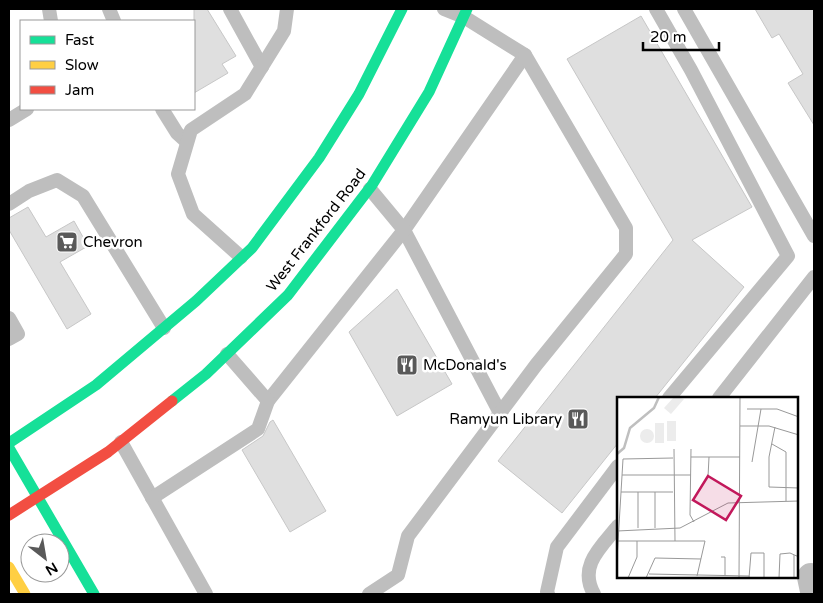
<svg xmlns="http://www.w3.org/2000/svg" width="823" height="603" font-family="'Varela Round',sans-serif">
  <rect width="100%" height="100%" fill="#fff"/>
  <g fill="#dfdfdf" stroke="#c7c7c7">
    <path d="M 194,9 L 207,9 L 236,56 L 222,64 L 228,73 L 194,93 Z"/>
    <path d="M 755,9 L 814,9 L 814,125 L 788,83 L 803,74 L 779,34 L 772,38 Z"/>
    <path d="M 641,16 L 752,207 L 692,240 L 744,287 L 655,398 L 618,398 L 618,443 L 562,513 L 498,461 L 673,240 L 567,59 Z"/>
    <path d="M 28,207 L 46,237 L 74,221 L 88,246 L 60,262 L 91,314 L 67,329 L 9,230 L 9,218 Z"/>
    <path d="M 397,289 L 452,384 L 397,416 L 349,332 Z"/>
    <path d="M 273,420 L 326,511 L 290,532 L 242,450 L 263,436 L 270,422 Z"/>
  </g>
  <g fill="none" stroke-linecap="round" stroke-linejoin="round">
    <g stroke="#bebebe" stroke-width="14">
      <path d="M 49,9 L 51,21"/>
      <path d="M 109,9 L 114,21"/>
      <path d="M 230,9 L 262,67"/>
      <path d="M 444,9 L 464,17 L 525,55 L 404,230 L 500,413"/>
      <path d="M 656,9 L 691,70 L 788,256 L 669,398"/>
      <path d="M 684,9 L 814,236"/>
      <path d="M 162,109 L 177,133 L 187,142"/>
      <path d="M 9,120 L 27,109"/>
      <path d="M 9,204 L 29,191 L 57,180 L 83,196 L 164,328"/>
      <path d="M 241,257 L 193,214 L 178,174 L 191,130 L 245,94 L 284,31 L 287,9"/>
      <path d="M 9,318 L 18,334 L 9,339"/>
      <path d="M 719,398 L 814,277"/>
      <path d="M 268,401 L 404,230 L 370,189"/>
      <path d="M 121,442 L 206,594"/>
      <path d="M 152,498 L 258,429 L 268,401 L 227,354"/>
      <path d="M 369,594 L 398,575 L 408,536 L 536,365 L 626,254 L 626,228 L 525,55"/>
      <path d="M 548,594 L 547,592 L 557,547 L 618,466"/>
      <path d="M 594,594 C 578,566 601,547 618,526"/>
    </g>
    <path stroke="#bebebe" stroke-width="28" d="M 811,577 L 814,591"/>
    <g stroke="#16e098" stroke-width="11">
      <path d="M 172,401 L 206,374 L 288,295 L 372,185 L 429,92 L 467,9"/>
      <path d="M 9,443 L 96,385 L 196,301 L 252,248 L 319,158 L 359,94 L 402,9"/>
      <path d="M 9,448 L 94,594"/>
    </g>
    <path stroke="#ffcf43" stroke-width="11" d="M 9,567 L 25,594"/>
    <path stroke="#f24e42" stroke-width="11" d="M 9,515 L 108,452 L 172,401"/>
  </g>
  <defs>
    <g id="supermarket-square" transform="scale(1.125)"><rect x="-9" y="-9" width="18" height="18" rx="4" fill="#595959" stroke="#fff"/><path d="M-6-5.5h2.5l.6 2H6L4.5 2H-2.5L-4.4-4H-6ZM-1.5 3.2a1.3 1.3 0 1 0 .1 0ZM3 3.2a1.3 1.3 0 1 0 .1 0Z" fill="#fff"/></g>
    <g id="restaurant-square" transform="scale(1.125)"><rect x="-9" y="-9" width="18" height="18" rx="4" fill="#595959" stroke="#fff"/><path d="M-5-6h1v4h1v-4h1v4h1v-4h1v5L-1.5 .5V6h-2V.5L-5-1ZM5-6V6H3V1.5H1.5Q1.5-4 5-6Z" fill="#fff"/></g>
  </defs>
  <g fill-rule="evenodd">
    <use href="#supermarket-square" x="67" y="242"/>
    <use href="#restaurant-square" x="407" y="365"/>
    <use href="#restaurant-square" x="578" y="419"/>
  </g>
  <g text-anchor="middle" stroke-width="5" stroke-linejoin="round" paint-order="stroke">
    <g font-size="15" fill="#000" stroke="#fff">
      <text transform="translate(316 230) rotate(-52)" y="5">West Frankford Road</text>
    </g>
    <g font-size="15" fill="#000" stroke="#fff" text-anchor="start">
      <text x="83" y="247">Chevron</text>
      <text x="423" y="370">McDonald's</text>
      <text x="562" y="424" text-anchor="end">Ramyun Library</text>
    </g>
  </g>
  <g transform="translate(617 397)">
    <rect width="181" height="181" fill="#fff"/>
    <path d="M 57,0 L 67,2 L 54,17 L 47,11 ZM 50,24 L 59,24 L 59,44 L 50,44 ZM 38,26 L 47,26 L 47,46 L 38,46 ZM23 39a7 7 0 1 1 14 0a7 7 0 1 1-14 0Z" fill="#ececec"/>
    <path fill="none" stroke="#bfbfbf" stroke-width="2.5" d="M 0,57 L 7,51 L 13,31 L 37,11 L 42,0"/>
    <path fill="none" stroke="#999" stroke-width="1" d="M 130,12 L 160,12 L 182,20M 123,29 L 152,29 L 182,38M 158,30 L 152,60 L 152,90 L 182,91M 155,47 L 169,55 L 169,104M 57,52 L 58,144M 74,52 L 73,118 L 77,125M 74,60 L 123,60M 135,65 L 144,12M 5,78 L 74,78M 91,80 L 92,60M 4,95 L 56,95M 21,131 L 21,95M 38,131 L 38,95M 0,134 L 63,131 L 111,106 L 182,104M 0,144 L 88,144 L 80,179M 177,158 L 177,181M 104,160 L 108,160 L 108,179M 0,162 L 6,62 L 56,61M 32,177 L 132,179M 11,181 L 20,160 L 20,144M 29,181 L 38,161 L 84,162M 122,181 L 123,0M 132,181 L 134,156 L 147,156 L 147,181M 162,181 L 163,157 L 173,156 L 182,160"/>
    <path fill="#c2185b" fill-opacity="0.15" stroke="#c2185b" stroke-width="2.5" d="M 91,79 L 124,99 L 109,123 L 76,103 Z"/>
    <rect width="181" height="181" fill="none" stroke="#000" stroke-width="2.5"/>
  </g>
  <rect width="823" height="603" fill="none" stroke="#000000" stroke-width="20"/>
  <rect x="20" y="20" width="175" height="90" fill="#ffffff" stroke="#999999"/>
  <rect x="30" y="36" width="25" height="8" fill="#16e098" stroke="#999999"/>
  <text x="65" y="45" font-size="15" fill="#000000">Fast</text>
  <rect x="30" y="61" width="25" height="8" fill="#ffcf43" stroke="#999999"/>
  <text x="65" y="70" font-size="15" fill="#000000">Slow</text>
  <rect x="30" y="86" width="25" height="8" fill="#f24e42" stroke="#999999"/>
  <text x="65" y="95" font-size="15" fill="#000000">Jam</text>
  <g transform="translate(45 558) rotate(149)"><circle r="24" fill="#ffffff" stroke="#999999"/>
  <path d="M0-4L9 19L0 12L-9 19Z" fill="#595959"/>
  <text y="-8" font-size="14" font-weight="bold" text-anchor="middle" fill="#000000">N</text>
  </g>
  <path d="M643 42v8h76v-8" fill="none" stroke="#000000" stroke-width="2.5"/>
  <text x="650" y="42" font-size="15" fill="#000000" stroke="#ffffff" stroke-width="4" paint-order="stroke">20 m</text>
</svg>
